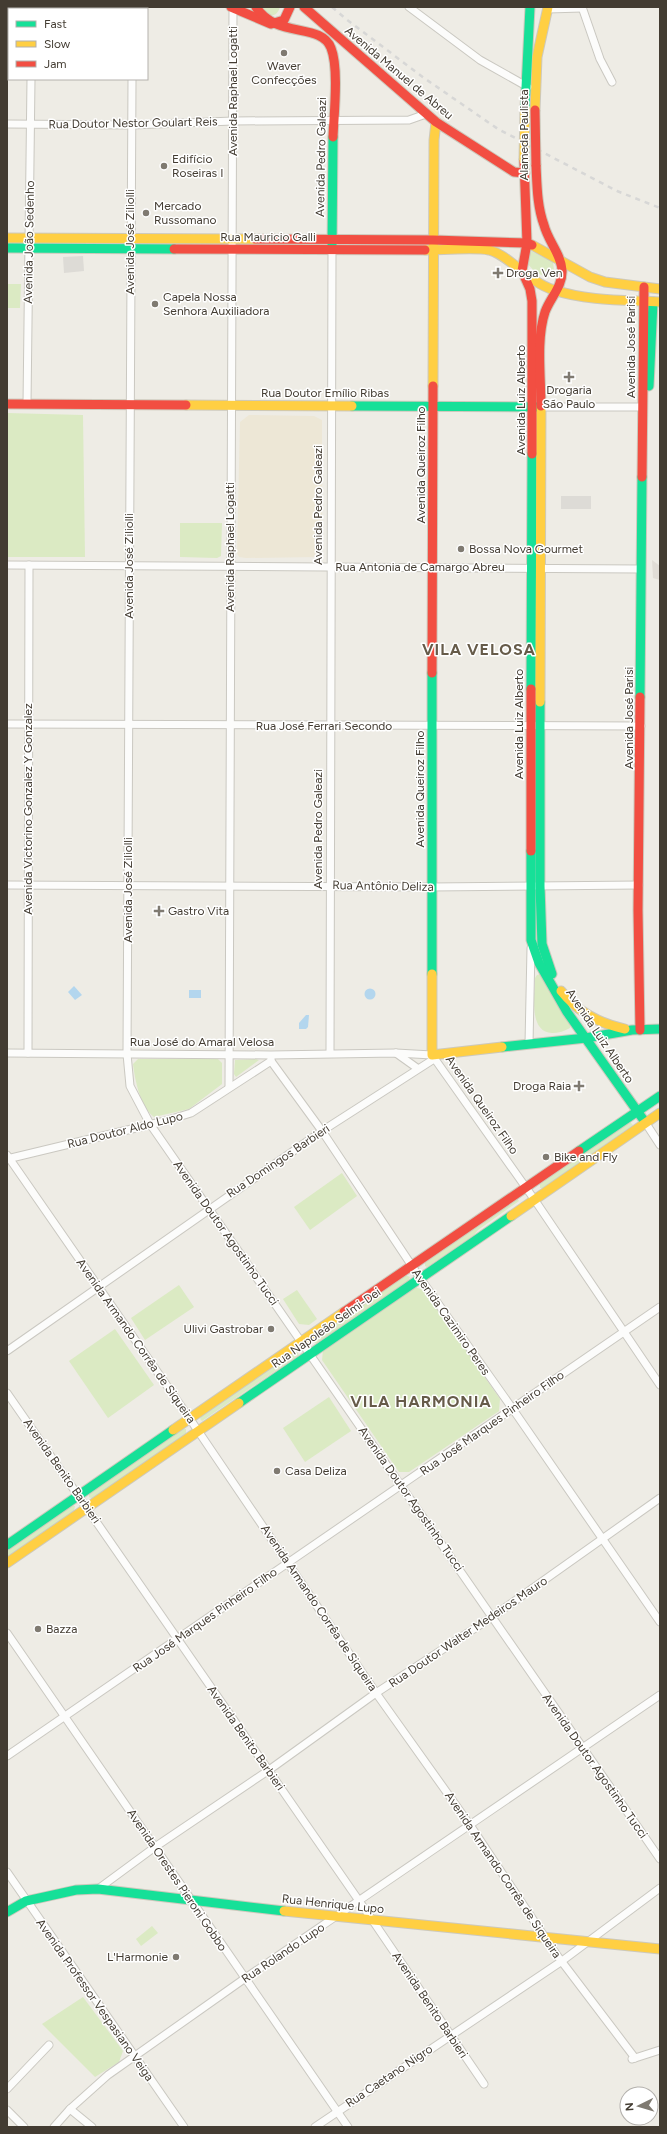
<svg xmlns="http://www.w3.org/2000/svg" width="667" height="2134" font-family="Figtree,sans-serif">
  <rect width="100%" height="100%" fill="#eeece5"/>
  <path fill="#e1ddd6" d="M 652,560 L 660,566 L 660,580 L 653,578 Z"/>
  <path fill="#ede7d6" d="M 249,415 L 314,416 L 322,420 L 322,551 L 319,557 L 246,558 L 239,557 L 237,553 L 240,422 Z"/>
  <g fill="#dbeac3">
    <path d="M 259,7 L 280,7 C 278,14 274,16 267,16 Z"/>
    <path d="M 527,249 L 553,262 L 554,270 L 550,276 C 539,277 531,269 525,260 Z"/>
    <path d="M 7,284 L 21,284 L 20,308 L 7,308 Z"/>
    <path d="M 7,413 L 83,415 L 85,557 L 7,557 Z"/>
    <path d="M 180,523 L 222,523 L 221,556 L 217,558 L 180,557 Z"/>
    <path d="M 540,974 L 571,1023 L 570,1028 C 565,1031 558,1033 552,1033 C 528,1032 535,994 535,978 L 537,975 Z"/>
    <path d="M 138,1059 L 218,1059 L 222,1063 L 222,1084 L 189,1109 L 154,1117 C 140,1107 135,1080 133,1064 Z"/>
    <path d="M 235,1060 L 256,1059 L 259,1060 L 236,1077 L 234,1074 Z"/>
    <path d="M 629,1121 L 633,1125 L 543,1188 L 540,1188 L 540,1182 Z"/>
    <path d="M 342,1173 L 357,1196 L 310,1230 L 294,1207 Z"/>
    <path d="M 517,1198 L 519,1201 L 478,1230 L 474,1235 L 427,1267 L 425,1266 L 425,1263 Z"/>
    <path d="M 405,1275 L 410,1277 L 408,1281 L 317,1343 L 314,1343 L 315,1338 Z"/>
    <path d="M 179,1285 L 194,1307 L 145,1340 L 131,1318 Z"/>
    <path d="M 414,1287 L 424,1290 L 500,1399 L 499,1411 L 409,1472 L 399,1472 L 322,1360 L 323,1350 Z"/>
    <path d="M 297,1290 L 317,1319 L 309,1325 L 299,1324 L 283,1299 Z"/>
    <path d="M 115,1329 L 154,1385 L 108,1418 L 69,1361 Z"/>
    <path d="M 296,1351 L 299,1355 L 202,1421 L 200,1419 L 202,1415 Z"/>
    <path d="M 329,1397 L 351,1431 L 305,1462 L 283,1428 Z"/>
    <path d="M 182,1429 L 186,1429 L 186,1434 L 93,1499 L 89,1497 L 89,1493 Z"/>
    <path d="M 70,1506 L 75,1506 L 74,1511 L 7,1558 L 7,1550 Z"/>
    <path d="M 152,1926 L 158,1933 L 141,1946 L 136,1939 Z"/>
    <path d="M 83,1997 L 123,2051 L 119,2062 L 95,2077 L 42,2024 Z"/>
  </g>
  <g fill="#dddbd6">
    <path d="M 83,256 L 84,271 L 64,273 L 63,257 Z"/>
    <rect x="561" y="496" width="30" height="13"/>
  </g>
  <g fill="#b3d6ee">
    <path d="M 74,986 L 82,995 L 75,1000 L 68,992 Z"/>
    <circle cx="370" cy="994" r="5.5"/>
    <rect x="189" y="990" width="12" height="8"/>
    <path d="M 306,1015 L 309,1015 L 308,1027 L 306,1029 L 299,1029 L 299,1023 Z"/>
  </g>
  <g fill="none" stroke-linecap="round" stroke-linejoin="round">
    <g stroke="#cac8c1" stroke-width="9">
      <g id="street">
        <path d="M 89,7 L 133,8"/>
        <path d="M 409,7 L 480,60 L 528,87"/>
        <path d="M 582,7 L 600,59 L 612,82"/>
        <path d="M 32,9 L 32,7"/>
        <path d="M 548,9 L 582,8"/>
        <path d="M 132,79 L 127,1054 L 130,1086 L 150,1124 L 660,1859"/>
        <path d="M 7,124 L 132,125 L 233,121 L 409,120 L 426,114"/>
        <path d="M 27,404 L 31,79"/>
        <path d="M 542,407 L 643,407"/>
        <path d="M 7,565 L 641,569"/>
        <path d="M 7,724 L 641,726"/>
        <path d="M 7,885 L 431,887 L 639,885"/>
        <path d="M 529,1044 L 531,948"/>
        <path d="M 7,1053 L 271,1055 L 396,1053 L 432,1055 L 534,1199 L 660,1385"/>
        <path d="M 28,1053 L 29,565"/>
        <path d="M 330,1053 L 332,249"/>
        <path d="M 396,1053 L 417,1068"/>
        <path d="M 271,1061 L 322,1131 L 420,1278 L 512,1408 L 660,1622"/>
        <path d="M 229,1087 L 233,7"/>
        <path d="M 645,1122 L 660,1145"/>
        <path d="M 7,1155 L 190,1419 L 376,1693 L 470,1825 L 556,1954 L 635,2058"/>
        <path d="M 7,1159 L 165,1121 L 191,1113 L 271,1061 L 271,1057"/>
        <path d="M 7,1351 L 322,1131 L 434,1059"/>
        <path d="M 7,1393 L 373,1921 L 484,2084"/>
        <path d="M 7,1633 L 348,2127"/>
        <path d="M 7,1756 L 660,1307"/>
        <path d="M 7,1872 L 184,2127"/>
        <path d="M 98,1889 L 155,1847 L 269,1770 L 376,1693 L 492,1617 L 660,1498"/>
        <path d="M 632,2059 L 660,2050"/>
        <path d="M 7,2089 L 49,2045"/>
        <path d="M 70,2109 L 92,2127"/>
        <path d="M 7,2110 L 24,2127"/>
        <path d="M 54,2127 L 70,2109 L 108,2075 L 244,1979 L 660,1695"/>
        <path d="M 315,2127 L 562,1961 L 660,1888"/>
      </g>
    </g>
    <g stroke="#cdc9bc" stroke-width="11">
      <g id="fast">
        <path d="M 525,108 L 530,7"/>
        <path d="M 7,248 L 174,249"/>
        <path d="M 332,248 L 333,137"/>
        <path d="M 649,386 L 653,302"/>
        <path d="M 352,406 L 540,407"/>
        <path d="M 531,689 L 532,454"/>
        <path d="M 640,697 L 642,477"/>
        <path d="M 540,702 L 540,886 L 542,944 L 552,974"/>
        <path d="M 531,851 L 531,940 L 539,963 L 567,1012 L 645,1122"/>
        <path d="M 432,974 L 432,673"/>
        <path d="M 502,1047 L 586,1038 L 632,1030 L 660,1029"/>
        <path d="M 579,1151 L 660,1096"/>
        <path d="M 239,1403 L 511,1216"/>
        <path d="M 7,1545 L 173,1430"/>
        <path d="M 7,1912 L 26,1901 L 76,1890 L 98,1889 L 284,1911"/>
      </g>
    </g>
    <g stroke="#cdc9bc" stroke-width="11">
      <g id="slow">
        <path d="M 535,110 L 537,57 L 548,7"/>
        <path d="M 7,238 L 255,239"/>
        <path d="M 532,245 L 590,277 L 605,282 L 660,289"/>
        <path d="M 425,250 C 441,250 475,247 489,250 C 509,255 528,282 554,290 C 587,301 625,300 660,302"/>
        <path d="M 433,386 L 434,140 L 436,122"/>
        <path d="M 186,405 L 352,406"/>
        <path d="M 540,702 L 541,406"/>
        <path d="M 432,974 L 432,1055 L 502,1047"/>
        <path d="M 561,991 C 578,1012 598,1023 625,1029"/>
        <path d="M 511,1216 L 660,1113"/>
        <path d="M 173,1430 L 344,1312"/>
        <path d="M 7,1563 L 239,1403"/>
        <path d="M 284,1911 L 660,1949"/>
      </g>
    </g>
    <g stroke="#cdc9bc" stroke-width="11">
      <g id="jam">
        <path d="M 231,7 L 271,24 L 284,20 L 290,7"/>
        <path d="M 256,7 C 276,39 321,22 331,48 C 339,68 334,114 333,137"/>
        <path d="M 304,7 L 436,122 L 514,172 L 525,173"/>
        <path d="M 524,160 L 527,243 L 522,271 L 530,289 L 532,301 L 532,454"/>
        <path d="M 536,165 C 537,185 537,206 544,225 C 548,241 561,254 562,270 C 563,286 550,298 545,312 C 536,339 541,378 541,406"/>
        <path d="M 255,239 L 433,240 L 527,243 L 532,245"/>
        <path d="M 174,249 L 425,250"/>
        <path d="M 7,404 L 186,405"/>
        <path d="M 642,477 L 644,287"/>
        <path d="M 432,673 L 433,386"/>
        <path d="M 531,851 L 531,689"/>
        <path d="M 640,1030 L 638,910 L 640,697"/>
        <path d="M 344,1312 L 579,1151"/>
      </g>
    </g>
    <use href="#street" stroke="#fcfcfb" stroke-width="7"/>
    <use href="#fast" stroke="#16e098" stroke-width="9"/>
    <use href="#slow" stroke="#ffcf43" stroke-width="9"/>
    <use href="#jam" stroke="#f24e42" stroke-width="9"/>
    <path stroke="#d7d7d6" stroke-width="2.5" stroke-dasharray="5 5" stroke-linecap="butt" d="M 332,7 L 346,19 L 424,78 L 498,129 L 617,191 L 660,208"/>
    <g stroke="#cdc9bc" stroke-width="11" stroke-linecap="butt">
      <path id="slow-bridge" d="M 524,160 L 525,108"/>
    </g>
    <g stroke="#cdc9bc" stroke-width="11" stroke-linecap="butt">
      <path id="jam-bridge" d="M 535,110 L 536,165"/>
    </g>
    <use href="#slow-bridge" stroke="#ffcf43" stroke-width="9"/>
    <use href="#jam-bridge" stroke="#f24e42" stroke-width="9"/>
  </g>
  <g fill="#7f7a71" stroke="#fff" stroke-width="1.5">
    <circle cx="284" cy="53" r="4"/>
    <circle cx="164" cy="166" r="4"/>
    <circle cx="146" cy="213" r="4"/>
    <path d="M496 267h4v4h4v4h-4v4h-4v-4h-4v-4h4z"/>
    <circle cx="155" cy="304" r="4"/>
    <path d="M567 371h4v4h4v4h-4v4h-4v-4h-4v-4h4z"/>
    <circle cx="461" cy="549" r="4"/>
    <path d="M157 905h4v4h4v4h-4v4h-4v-4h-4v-4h4z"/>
    <path d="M577 1080h4v4h4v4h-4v4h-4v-4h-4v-4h4z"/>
    <circle cx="546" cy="1157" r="4"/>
    <circle cx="271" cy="1329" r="4"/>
    <circle cx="277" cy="1471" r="4"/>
    <circle cx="38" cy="1629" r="4"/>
    <circle cx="176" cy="1957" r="4"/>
  </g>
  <g text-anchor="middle" stroke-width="3" stroke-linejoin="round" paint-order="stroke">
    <g font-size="12" fill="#433c32" stroke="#fff" text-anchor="start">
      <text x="284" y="70" text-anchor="middle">Waver<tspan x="284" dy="14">Confecções</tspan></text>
      <text x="172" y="163">Edifício<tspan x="172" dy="14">Roseiras I</tspan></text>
      <text x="154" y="210">Mercado<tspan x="154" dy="14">Russomano</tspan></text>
      <text x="506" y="277">Droga Ven</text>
      <text x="163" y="301">Capela Nossa<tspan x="163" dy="14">Senhora Auxiliadora</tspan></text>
      <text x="569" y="394" text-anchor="middle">Drogaria<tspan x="569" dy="14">São Paulo</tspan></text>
      <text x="469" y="553">Bossa Nova Gourmet</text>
      <text x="168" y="915">Gastro Vita</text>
      <text x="571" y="1090" text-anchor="end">Droga Raia</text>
      <text x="554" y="1161">Bike and Fly</text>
      <text x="263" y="1333" text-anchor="end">Ulivi Gastrobar</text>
      <text x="285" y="1475">Casa Deliza</text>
      <text x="46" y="1633">Bazza</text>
      <text x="168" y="1961" text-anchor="end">L'Harmonie</text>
    </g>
    <g font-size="12" fill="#433c32" stroke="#fff">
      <text transform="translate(399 73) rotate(40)" y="4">Avenida Manuel de Abreu</text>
      <text transform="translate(233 91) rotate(-90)" y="4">Avenida Raphael Logatti</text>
      <text transform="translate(133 123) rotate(-1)" y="4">Rua Doutor Nestor Goulart Reis</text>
      <text transform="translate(524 135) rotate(-90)" y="4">Alameda Paulista</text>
      <text transform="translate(321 157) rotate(-89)" y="4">Avenida Pedro Galeazi</text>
      <text x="268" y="241">Rua Mauricio Galli</text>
      <text transform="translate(29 242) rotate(-89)" y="4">Avenida João Sedenho</text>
      <text transform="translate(130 242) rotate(-90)" y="4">Avenida José Ziliolli</text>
      <text transform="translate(631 347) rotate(-90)" y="4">Avenida José Parisi</text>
      <text x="325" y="397">Rua Doutor Emílio Ribas</text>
      <text transform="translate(521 400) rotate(-90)" y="4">Avenida Luiz Alberto</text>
      <text transform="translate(421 465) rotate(-90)" y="4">Avenida Queiroz Filho</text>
      <text transform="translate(318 505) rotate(-90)" y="4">Avenida Pedro Galeazi</text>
      <text transform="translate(230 547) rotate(-90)" y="4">Avenida Raphael Logatti</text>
      <text transform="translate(129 566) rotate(-90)" y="4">Avenida José Ziliolli</text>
      <text x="420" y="571">Rua Antonia de Camargo Abreu</text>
      <text transform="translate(629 718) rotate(-90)" y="4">Avenida José Parisi</text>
      <text transform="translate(519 724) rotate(-90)" y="4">Avenida Luiz Alberto</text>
      <text x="324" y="730">Rua José Ferrari Secondo</text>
      <text transform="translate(420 789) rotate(-90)" y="4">Avenida Queiroz Filho</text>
      <text transform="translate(28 809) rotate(-90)" y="4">Avenida Victorino Gonzalez Y Gonzalez</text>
      <text transform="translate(318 829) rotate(-90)" y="4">Avenida Pedro Galeazi</text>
      <text transform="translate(383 886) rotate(1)" y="4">Rua Antônio Deliza</text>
      <text transform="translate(128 890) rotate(-90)" y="4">Avenida José Ziliolli</text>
      <text transform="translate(600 1036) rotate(56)" y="4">Avenida Luiz Alberto</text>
      <text x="202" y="1046">Rua José do Amaral Velosa</text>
      <text transform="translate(482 1105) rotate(55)" y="4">Avenida Queiroz Filho</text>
      <text transform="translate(125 1130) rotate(-14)" y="4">Rua Doutor Aldo Lupo</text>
      <text transform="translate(278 1161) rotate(-34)" y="4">Rua Domingos Barbieri</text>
      <text transform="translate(226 1233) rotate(55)" y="4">Avenida Doutor Agostinho Tucci</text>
      <text transform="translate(451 1322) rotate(55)" y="4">Avenida Cazimiro Peres</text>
      <text transform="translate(326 1328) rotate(-35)" y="4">Rua Napoleão Selmi-Dei</text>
      <text transform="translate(136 1341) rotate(55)" y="4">Avenida Armando Corrêa de Siqueira</text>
      <text transform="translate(492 1423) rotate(-35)" y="4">Rua José Marques Pinheiro Filho</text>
      <text transform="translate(62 1471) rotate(55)" y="4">Avenida Benito Barbieri</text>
      <text transform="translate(411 1499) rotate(55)" y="4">Avenida Doutor Agostinho Tucci</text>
      <text transform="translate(319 1608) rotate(56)" y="4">Avenida Armando Corrêa de Siqueira</text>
      <text transform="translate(205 1620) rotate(-35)" y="4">Rua José Marques Pinheiro Filho</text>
      <text transform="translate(468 1632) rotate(-34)" y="4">Rua Doutor Walter Medeiros Mauro</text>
      <text transform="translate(246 1738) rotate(55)" y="4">Avenida Benito Barbieri</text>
      <text transform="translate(595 1766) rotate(55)" y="4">Avenida Doutor Agostinho Tucci</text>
      <text transform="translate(503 1875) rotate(56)" y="4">Avenida Armando Corrêa de Siqueira</text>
      <text transform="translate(177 1880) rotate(56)" y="4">Avenida Orestes Pieroni Gobbo</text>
      <text transform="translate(333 1904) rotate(6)" y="4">Rua Henrique Lupo</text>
      <text transform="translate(283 1953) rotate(-34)" y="4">Rua Rolando Lupo</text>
      <text transform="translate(95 2000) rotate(55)" y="4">Avenida Professor Vespasiano Veiga</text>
      <text transform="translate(430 2005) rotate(56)" y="4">Avenida Benito Barbieri</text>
      <text transform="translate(389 2076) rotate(-34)" y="4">Rua Caetano Nigro</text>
    </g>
    <g font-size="16" font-weight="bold" letter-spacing="1" fill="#665b49" stroke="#fff">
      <text x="479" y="655">VILA VELOSA</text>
      <text x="421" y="1407">VILA HARMONIA</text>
    </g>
  </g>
  <rect width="667" height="2134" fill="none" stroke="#433c32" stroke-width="16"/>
  <rect x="8" y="8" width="140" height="72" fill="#ffffff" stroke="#b4b1ad"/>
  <rect x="16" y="21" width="20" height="6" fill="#16e098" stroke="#b4b1ad"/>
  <text x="44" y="28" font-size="12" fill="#433c32">Fast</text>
  <rect x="16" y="41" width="20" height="6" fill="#ffcf43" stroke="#b4b1ad"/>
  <text x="44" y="48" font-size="12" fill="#433c32">Slow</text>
  <rect x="16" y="61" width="20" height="6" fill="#f24e42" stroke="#b4b1ad"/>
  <text x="44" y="68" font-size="12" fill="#433c32">Jam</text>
  <g transform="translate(639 2106) rotate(265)"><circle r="19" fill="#ffffff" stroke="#b4b1ad"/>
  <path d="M0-3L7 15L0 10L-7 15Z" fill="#7f7a71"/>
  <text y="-6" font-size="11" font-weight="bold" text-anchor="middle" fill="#433c32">N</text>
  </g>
</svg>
